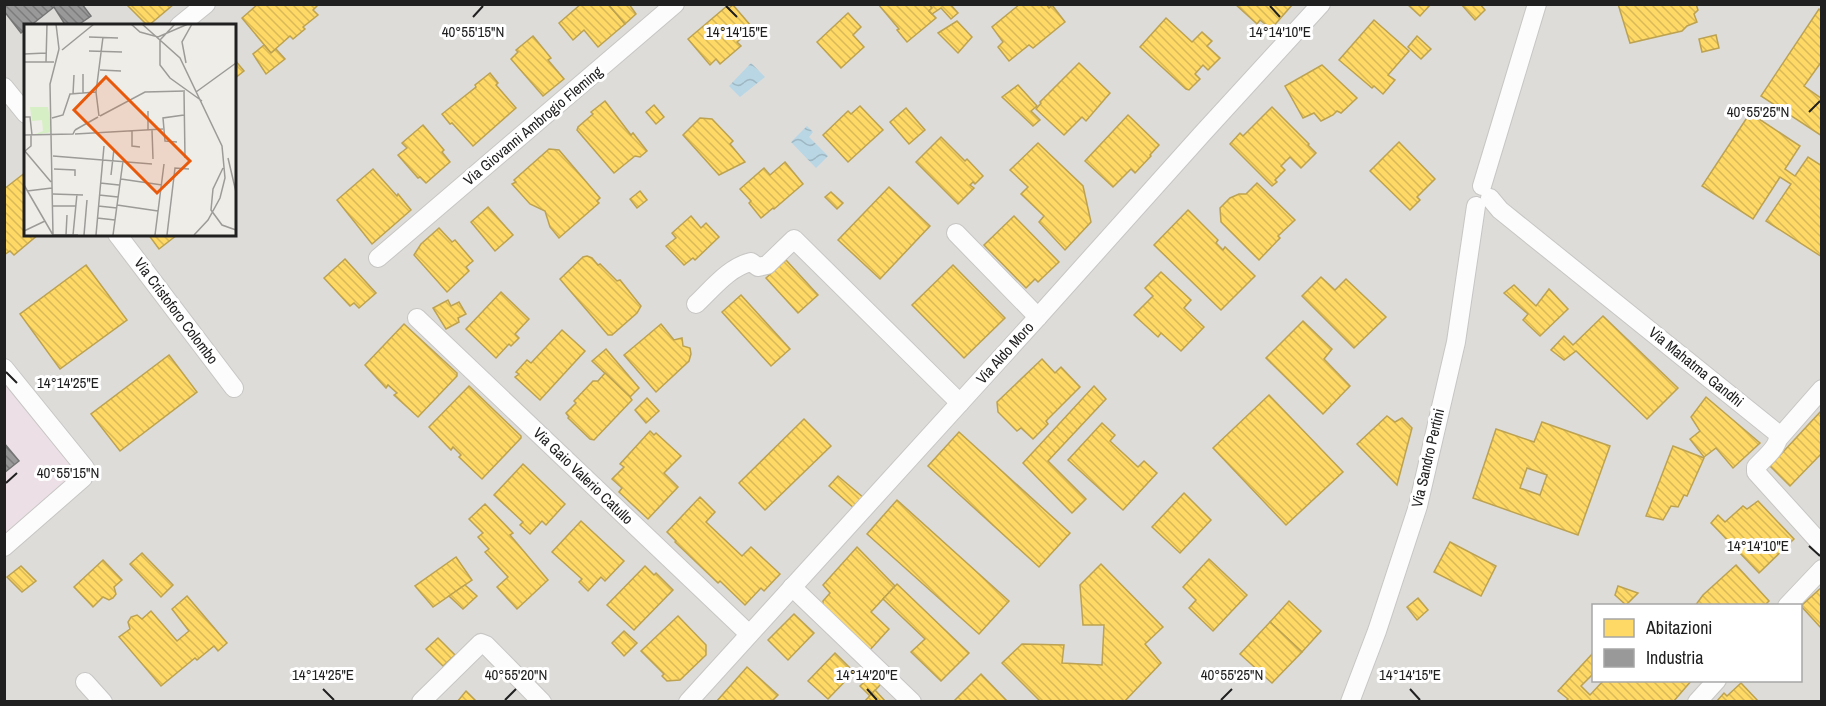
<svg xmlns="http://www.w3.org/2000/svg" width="1826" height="706" font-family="'Archivo Narrow',sans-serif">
  <defs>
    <pattern id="water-waves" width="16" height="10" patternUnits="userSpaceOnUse" patternTransform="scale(1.5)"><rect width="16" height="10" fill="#b8d6e4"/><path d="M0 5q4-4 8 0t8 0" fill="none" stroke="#9eb7c3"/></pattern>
    <pattern id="homes-back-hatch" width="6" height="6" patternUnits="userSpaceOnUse" patternTransform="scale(1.5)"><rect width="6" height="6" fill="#ffd966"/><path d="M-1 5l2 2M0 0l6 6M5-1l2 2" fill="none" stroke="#daba58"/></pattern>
    <pattern id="industry-back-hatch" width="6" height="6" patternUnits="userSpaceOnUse" patternTransform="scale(1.5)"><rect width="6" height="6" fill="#999"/><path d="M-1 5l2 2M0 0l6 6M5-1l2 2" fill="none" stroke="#7c7c7c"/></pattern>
  </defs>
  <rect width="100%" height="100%" fill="#eeede8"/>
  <path fill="#dddcd9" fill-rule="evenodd" d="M 5,5 L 1821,5 L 1821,701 L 5,701 ZM 26,26 L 234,26 L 234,234 L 26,234 ZM 1594,606 L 1800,606 L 1800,680 L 1594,680 Z"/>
  <path fill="#ece0e6" d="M 4,380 L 76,470 L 74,477 L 4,536 Z"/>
  <g fill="url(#water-waves)">
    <path d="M 751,63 L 765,77 L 740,97 L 729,86 Z"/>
    <path d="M 807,126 L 813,132 L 809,137 L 828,156 L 816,168 L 791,142 Z"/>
  </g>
  <g fill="url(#homes-back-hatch)" stroke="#bca251" stroke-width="1.5" fill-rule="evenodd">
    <path d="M 126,4 L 174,4 L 148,26 Z"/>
    <path d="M 258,4 L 319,4 L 313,10 L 318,15 L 303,27 L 305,29 L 293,39 L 290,36 L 271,53 L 242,18 Z"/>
    <path d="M 581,4 L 608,4 L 625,24 L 598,47 L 584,30 L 573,40 L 559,23 Z"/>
    <path d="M 608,4 L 629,4 L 636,14 L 625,24 Z"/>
    <path d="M 878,4 L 929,4 L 932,8 L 929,11 L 936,18 L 907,42 L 897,30 L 899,29 Z"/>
    <path d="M 929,4 L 950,4 L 958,13 L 951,19 L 941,8 L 932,14 L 929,11 L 932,8 Z"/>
    <path d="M 1020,4 L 1046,4 L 1049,8 L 1052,5 L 1065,22 L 1033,48 L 1029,45 L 1009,61 L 998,47 L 1003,42 L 992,27 Z"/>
    <path d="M 1235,4 L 1293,4 L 1271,29 L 1260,20 L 1257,24 Z"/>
    <path d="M 1407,4 L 1431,4 L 1420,16 Z"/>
    <path d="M 1461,4 L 1480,4 L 1485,10 L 1475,20 Z"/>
    <path d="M 1618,4 L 1696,4 L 1698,10 L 1694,14 L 1697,22 L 1687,26 L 1682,31 L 1630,43 Z"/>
    <path d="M 733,5 L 751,26 L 747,29 L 749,32 L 737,42 L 741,46 L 720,64 L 716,59 L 710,65 L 688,39 L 727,6 L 729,8 Z"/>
    <path d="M 1819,9 L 1822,11 L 1822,61 L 1804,86 L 1822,99 L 1822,136 L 1761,96 Z"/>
    <path d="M 848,13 L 861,27 L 853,35 L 864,47 L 841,68 L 817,42 Z"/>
    <path d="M 1166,18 L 1192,42 L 1202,32 L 1212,41 L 1207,46 L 1220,58 L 1208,70 L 1203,65 L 1195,74 L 1200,79 L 1189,90 L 1186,89 L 1140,47 Z"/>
    <path d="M 1374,20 L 1409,51 L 1388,75 L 1395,80 L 1383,94 L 1374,86 L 1372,88 L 1339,60 Z"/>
    <path d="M 957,21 L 972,37 L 958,53 L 938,33 Z"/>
    <path d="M 1716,35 L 1719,48 L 1702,52 L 1699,39 Z"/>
    <path d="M 533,36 L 551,58 L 548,60 L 564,79 L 543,96 L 511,59 L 518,52 L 516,50 Z"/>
    <path d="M 1417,36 L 1431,49 L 1421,59 L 1408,47 Z"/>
    <path d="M 264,45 L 271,53 L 276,49 L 285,59 L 266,74 L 253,54 Z"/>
    <path d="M 234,59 L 244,71 L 234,79 Z"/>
    <path d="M 1079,63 L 1110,93 L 1086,121 L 1082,117 L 1064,135 L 1036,109 L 1041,103 L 1040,102 Z"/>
    <path d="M 1322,65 L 1357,98 L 1341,113 L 1337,111 L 1333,115 L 1321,121 L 1314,113 L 1303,118 L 1285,86 Z"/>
    <path d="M 490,73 L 498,83 L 496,85 L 516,108 L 473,146 L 452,123 L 450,124 L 442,114 L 476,87 L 475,85 Z"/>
    <path d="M 1018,85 L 1037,106 L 1031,111 L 1040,120 L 1033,126 L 1002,97 Z"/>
    <path d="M 605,101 L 631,135 L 633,133 L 647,151 L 640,157 L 635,156 L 614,173 L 577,130 L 578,127 L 593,114 L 591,112 Z"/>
    <path d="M 654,105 L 664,117 L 656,124 L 646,112 Z"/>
    <path d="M 860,106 L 883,130 L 848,162 L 823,135 L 848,111 L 851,114 Z"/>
    <path d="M 1272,107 L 1309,144 L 1308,145 L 1316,153 L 1301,168 L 1290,157 L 1281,166 L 1285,170 L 1275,180 L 1277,182 L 1272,186 L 1230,144 L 1240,133 L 1243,136 Z"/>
    <path d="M 906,108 L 925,130 L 909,144 L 890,122 Z"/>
    <path d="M 1750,113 L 1800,146 L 1785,169 L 1795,176 L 1808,157 L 1822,166 L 1822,257 L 1766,221 L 1791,184 L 1780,177 L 1753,219 L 1702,186 Z"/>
    <path d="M 1128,115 L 1159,145 L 1150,155 L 1151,156 L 1135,173 L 1131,169 L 1113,187 L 1085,161 Z"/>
    <path d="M 700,118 L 712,119 L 733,141 L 730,144 L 745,162 L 719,175 L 683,135 Z"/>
    <path d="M 423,125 L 444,150 L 442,152 L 450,162 L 426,183 L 420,177 L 418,178 L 398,155 L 407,148 L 402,143 Z"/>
    <path d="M 941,137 L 965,161 L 967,159 L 983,176 L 975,184 L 973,182 L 970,185 L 974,188 L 958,204 L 916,162 Z"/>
    <path d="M 1399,142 L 1435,179 L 1417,197 L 1420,200 L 1410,210 L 1370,171 Z"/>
    <path d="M 1038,143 L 1083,186 L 1091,222 L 1065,250 L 1039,222 L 1044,216 L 1021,194 L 1028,187 L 1010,170 Z"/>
    <path d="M 549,149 L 559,150 L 600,198 L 597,201 L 599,203 L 559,238 L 550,227 L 545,211 L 530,204 L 512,184 L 516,182 L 514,180 Z"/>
    <path d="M 785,162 L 803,184 L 774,209 L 773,208 L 761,218 L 749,203 L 751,201 L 740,189 L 764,168 L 770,175 Z"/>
    <path d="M 373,169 L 397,196 L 398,194 L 411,210 L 372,244 L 337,200 Z"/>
    <path d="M 26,172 L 26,234 L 39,234 L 14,255 L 10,251 L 4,255 L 4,189 Z"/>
    <path d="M 1257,183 L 1295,220 L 1278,236 L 1280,238 L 1259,260 L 1221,222 L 1220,208 L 1230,198 L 1239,194 L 1246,194 Z"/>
    <path d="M 889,187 L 930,226 L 880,279 L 838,240 Z"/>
    <path d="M 640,191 L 647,200 L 637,208 L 630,199 Z"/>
    <path d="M 831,192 L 843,203 L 837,209 L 825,197 Z"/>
    <path d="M 488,207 L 513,235 L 495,251 L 471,222 Z"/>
    <path d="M 1188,210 L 1218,240 L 1216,243 L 1223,250 L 1225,247 L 1255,276 L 1221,310 L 1154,245 Z"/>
    <path d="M 691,216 L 701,228 L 706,223 L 719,237 L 695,260 L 693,258 L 684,265 L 666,246 L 676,238 L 672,233 Z"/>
    <path d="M 1014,216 L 1059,262 L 1038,282 L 1035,279 L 1026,288 L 984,245 Z"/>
    <path d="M 439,228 L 452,242 L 455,240 L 473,261 L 466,267 L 469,271 L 447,292 L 414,255 L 421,244 Z"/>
    <path d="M 148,234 L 176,234 L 177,235 L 159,249 Z"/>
    <path d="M 587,256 L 592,258 L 598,265 L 600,264 L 617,281 L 620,280 L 641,306 L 637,313 L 612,335 L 608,335 L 560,279 L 583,257 Z"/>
    <path d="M 345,259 L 376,293 L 359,308 L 354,303 L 350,306 L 324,278 Z"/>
    <path d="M 786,260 L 818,295 L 798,313 L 766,278 Z"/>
    <path d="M 86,265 L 127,320 L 60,369 L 20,314 Z"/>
    <path d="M 953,265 L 1005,318 L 964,358 L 912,305 Z"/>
    <path d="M 1161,272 L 1191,300 L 1184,308 L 1204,327 L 1181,351 L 1161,333 L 1158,337 L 1134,315 L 1153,296 L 1145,288 Z"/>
    <path d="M 1321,277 L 1335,290 L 1346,279 L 1386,317 L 1354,348 L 1302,296 Z"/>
    <path d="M 1514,285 L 1536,306 L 1549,289 L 1568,309 L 1540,336 L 1523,320 L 1528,314 L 1504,293 Z"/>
    <path d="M 501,292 L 529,319 L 515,334 L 519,338 L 511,346 L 509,344 L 496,358 L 466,329 Z"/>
    <path d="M 741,295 L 790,349 L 771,366 L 722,312 Z"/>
    <path d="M 448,300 L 451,306 L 459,302 L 466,314 L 458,318 L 459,322 L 446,329 L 433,308 Z"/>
    <path d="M 1603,316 L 1678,388 L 1647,419 L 1576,351 L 1564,360 L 1551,350 L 1564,336 L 1573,345 Z"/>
    <path d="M 1303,321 L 1332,349 L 1324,359 L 1350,386 L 1323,414 L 1266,358 Z"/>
    <path d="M 404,324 L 457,373 L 457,376 L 418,417 L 394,395 L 397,393 L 388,385 L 386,388 L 365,365 Z"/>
    <path d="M 661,324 L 674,340 L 682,338 L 683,346 L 690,348 L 691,354 L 689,361 L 656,392 L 624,355 Z"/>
    <path d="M 562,330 L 585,351 L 540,400 L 515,377 L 519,374 L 516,372 L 527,360 L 531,363 Z"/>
    <path d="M 606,349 L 639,388 L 630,397 L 592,361 Z"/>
    <path d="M 169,355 L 197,392 L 120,451 L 91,414 Z"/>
    <path d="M 1042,359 L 1055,373 L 1061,367 L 1080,387 L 1046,421 L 1048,424 L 1033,439 L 1021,428 L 1017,431 L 998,412 L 997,402 Z"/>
    <path d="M 605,373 L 630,397 L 632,400 L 594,440 L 590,439 L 568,418 L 569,417 L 566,413 L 576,403 L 574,401 L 593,381 L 598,381 Z"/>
    <path d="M 469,386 L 521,436 L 521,438 L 482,479 L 459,457 L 461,455 L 453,447 L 451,450 L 429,427 Z"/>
    <path d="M 1094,386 L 1106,399 L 1048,461 L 1086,499 L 1072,513 L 1023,463 Z"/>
    <path d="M 1269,395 L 1343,472 L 1286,525 L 1213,448 Z"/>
    <path d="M 1706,397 L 1760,443 L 1733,468 L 1716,448 L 1704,457 L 1690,439 L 1700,431 L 1691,417 Z"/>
    <path d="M 647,398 L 659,411 L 646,423 L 635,410 Z"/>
    <path d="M 1822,410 L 1822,453 L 1790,486 L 1770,466 Z"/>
    <path d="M 1387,416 L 1395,422 L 1402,418 L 1412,428 L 1397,485 L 1357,444 Z"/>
    <path d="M 804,419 L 831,446 L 765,510 L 739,483 Z"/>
    <path d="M 1542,422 L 1610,446 L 1578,535 L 1473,498 L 1496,429 L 1534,442 ZM 1527,468 L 1547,475 L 1540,495 L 1520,488 Z"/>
    <path d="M 1102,423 L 1115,435 L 1110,441 L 1138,467 L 1144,461 L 1157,473 L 1123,510 L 1068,460 Z"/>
    <path d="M 650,431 L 654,435 L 656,433 L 681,456 L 664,473 L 678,487 L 648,519 L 619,492 L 622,488 L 612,479 L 624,467 L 620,464 Z"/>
    <path d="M 959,432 L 1070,533 L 1039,567 L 928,466 Z"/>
    <path d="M 1673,446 L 1704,458 L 1687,496 L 1684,495 L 1678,507 L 1671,506 L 1663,520 L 1646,516 Z"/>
    <path d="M 523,464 L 565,504 L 546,525 L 542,521 L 530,534 L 520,525 L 523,522 L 494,495 Z"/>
    <path d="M 838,476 L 864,498 L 855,509 L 829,486 Z"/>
    <path d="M 1184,493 L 1211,520 L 1180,553 L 1152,527 Z"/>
    <path d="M 700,497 L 715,512 L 706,522 L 742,556 L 751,547 L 780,574 L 764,591 L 761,588 L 745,605 L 720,581 L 718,583 L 675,542 L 676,541 L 667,532 Z"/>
    <path d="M 897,500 L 1009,601 L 979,634 L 867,534 Z"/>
    <path d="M 1758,501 L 1794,539 L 1759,573 L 1711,523 L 1718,515 L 1725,522 L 1743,506 L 1747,509 Z"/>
    <path d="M 485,504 L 513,533 L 510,535 L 548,580 L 517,609 L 497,587 L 508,577 L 485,552 L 489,549 L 478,537 L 483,533 L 469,519 Z"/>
    <path d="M 581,521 L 624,561 L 605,581 L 601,577 L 588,591 L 579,582 L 582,579 L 552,552 Z"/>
    <path d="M 1450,542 L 1496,566 L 1481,596 L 1434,572 Z"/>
    <path d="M 857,547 L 895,586 L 871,612 L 889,629 L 869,651 L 823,605 L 823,601 L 830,593 L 823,585 Z"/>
    <path d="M 142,553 L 173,585 L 161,597 L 130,564 Z"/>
    <path d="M 456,557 L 472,580 L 433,607 L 415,586 Z"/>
    <path d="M 1209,559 L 1247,595 L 1213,631 L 1189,608 L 1196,600 L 1183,587 Z"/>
    <path d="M 103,560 L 122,580 L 114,587 L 116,594 L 113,598 L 109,600 L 103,597 L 93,607 L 74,587 Z"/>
    <path d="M 1101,564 L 1163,627 L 1145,644 L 1161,663 L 1124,702 L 1041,702 L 1002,663 L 1022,644 L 1064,645 L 1062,663 L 1102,665 L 1104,625 L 1083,625 L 1080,585 Z"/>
    <path d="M 1736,565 L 1769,601 L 1764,606 L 1695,606 L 1703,595 Z"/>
    <path d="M 21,566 L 36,581 L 22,592 L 7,577 Z"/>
    <path d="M 645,566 L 654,575 L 656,573 L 673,590 L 634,630 L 607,605 Z"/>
    <path d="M 897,584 L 969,653 L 941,681 L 911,652 L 925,639 L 883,599 Z"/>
    <path d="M 465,585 L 477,596 L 463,609 L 449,596 Z"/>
    <path d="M 1618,586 L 1638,593 L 1626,605 L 1615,595 Z"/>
    <path d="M 1822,587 L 1822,629 L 1801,606 Z"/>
    <path d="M 187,596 L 227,643 L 218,651 L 214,646 L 197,660 L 195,658 L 161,686 L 119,637 L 130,629 L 128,622 L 131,617 L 137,615 L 142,619 L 151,611 L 177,641 L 189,631 L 172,609 Z"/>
    <path d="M 1418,598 L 1428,610 L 1417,620 L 1407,607 Z"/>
    <path d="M 1289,601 L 1321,631 L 1302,652 L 1270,622 Z"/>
    <path d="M 794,614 L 814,633 L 788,660 L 768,640 Z"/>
    <path d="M 678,616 L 706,645 L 706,655 L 680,680 L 667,681 L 662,676 L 664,674 L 641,651 Z"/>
    <path d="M 1270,622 L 1302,652 L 1272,683 L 1240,654 Z"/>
    <path d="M 624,631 L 637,643 L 624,656 L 612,643 Z"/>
    <path d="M 438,638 L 455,655 L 443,666 L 426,649 Z"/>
    <path d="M 1594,652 L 1594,673 L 1581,686 L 1590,695 L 1604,680 L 1692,680 L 1673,702 L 1565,702 L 1568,699 L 1558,691 Z"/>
    <path d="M 835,653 L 854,672 L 828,699 L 808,681 Z"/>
    <path d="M 747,667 L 778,695 L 772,701 L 716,702 Z"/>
    <path d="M 981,674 L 1008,702 L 953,702 Z"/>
    <path d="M 872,675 L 881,684 L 870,696 L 860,686 Z"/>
    <path d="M 1741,683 L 1759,702 L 1716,702 L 1724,693 L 1727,696 Z"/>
    <path d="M 875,690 L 886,702 L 864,702 Z"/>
    <path d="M 466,691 L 477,702 L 457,702 Z"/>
  </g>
  <g fill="url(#industry-back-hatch)" stroke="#757575" stroke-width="1.5">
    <path d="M 4,4 L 82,4 L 91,16 L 81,23 L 82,24 L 81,26 L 66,26 L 54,7 L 30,26 L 26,26 L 26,29 L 21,33 L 4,11 Z"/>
    <path d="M 4,443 L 19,461 L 4,473 Z"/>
  </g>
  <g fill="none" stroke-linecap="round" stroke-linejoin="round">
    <g stroke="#c7c6c4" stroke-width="20">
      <g id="street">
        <path d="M 179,26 L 206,4"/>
        <path d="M 4,87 L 26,114"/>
        <path d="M 1482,186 L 1537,4"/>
        <path d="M 1490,198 L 1500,210 L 1777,433 C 1782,445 1764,458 1756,467 L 1756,472 L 1822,545"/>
        <path d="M 956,233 L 1038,317"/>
        <path d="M 117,234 L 234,388"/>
        <path d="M 378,258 L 675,4"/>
        <path d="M 696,304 C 712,289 729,267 751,262 L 758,267 L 767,265 L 794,239 L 960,403"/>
        <path d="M 417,318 L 749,634"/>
        <path d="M 4,368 L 85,468 L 83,478 L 4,547"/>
        <path d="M 1779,438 L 1822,389"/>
        <path d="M 792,587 L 912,702"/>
        <path d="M 1787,606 L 1822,569"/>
        <path d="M 85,682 L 103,702"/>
        <path d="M 421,702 L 481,643 L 486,645 L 542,702"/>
        <path d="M 688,702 L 1038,317 L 1202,134 L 1321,4"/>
        <path d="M 1350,702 L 1377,631 L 1418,506 L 1456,342 L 1476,206"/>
        <path d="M 1697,702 L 1717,680"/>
      </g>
    </g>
    <use href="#street" stroke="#fcfcfc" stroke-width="18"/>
  </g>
  <path fill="none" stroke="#202020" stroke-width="2" d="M 726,6 L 737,17M 1270,6 L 1280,17M 473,17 L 483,6M 1809,112 L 1820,101M 6,372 L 17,383M 6,483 L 17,473M 1809,546 L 1820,556M 323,689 L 334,700M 867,689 L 877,700M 1410,689 L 1420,700M 505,700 L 516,689M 1221,700 L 1232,689"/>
  <g text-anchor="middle" stroke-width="6" stroke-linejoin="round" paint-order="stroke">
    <g font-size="15" fill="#202020" stroke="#fff">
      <text transform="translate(533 126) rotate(-40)" y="5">Via Giovanni Ambrogio Fleming</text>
      <text transform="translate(176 311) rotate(53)" y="5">Via Cristoforo Colombo</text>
      <text transform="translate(1005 353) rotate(-48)" y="5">Via Aldo Moro</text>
      <text transform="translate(1696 367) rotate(39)" y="5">Via Mahatma Gandhi</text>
      <text transform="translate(1428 458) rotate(-77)" y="5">Via Sandro Pertini</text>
      <text transform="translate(583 476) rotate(44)" y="5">Via Gaio Valerio Catullo</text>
    </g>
  </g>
  <g transform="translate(24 24)">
    <rect width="212" height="212" fill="#eeede8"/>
    <path d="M 6,83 L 24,83 L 28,108 L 9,111 L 19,107 L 18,96 L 8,97 Z" fill="#d6efc4"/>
    <path fill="none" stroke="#9c9b98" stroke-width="1.5" d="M 32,0 L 35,25M 107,0 L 116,8 L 134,13 L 164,0M 118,0 L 156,34 L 198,122 L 201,154 L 196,174 L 184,196 L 170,211M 151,0 L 136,16 L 136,41 L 146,54 L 178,77M 65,13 L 94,14M 35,25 L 26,60 L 29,211 L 54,211M 38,26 L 70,0M 65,27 L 98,28M 0,30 L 22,29M 0,38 L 30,38M 22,38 L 23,0M 162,39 L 158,18 L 168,0M 76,46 L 97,47M 59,50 L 59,69M 160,67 L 161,134M 172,68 L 212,39M 49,70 L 50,51M 124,87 L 124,106M 75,92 L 72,68 L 79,13M 76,92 L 121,68 L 161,67M 0,93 L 6,93 L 8,111M 28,94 L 39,91 L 46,70 L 72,68M 51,106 L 74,93M 128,106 L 129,135M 108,107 L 108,122 L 116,123M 51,110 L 139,105M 0,111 L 49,110 L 51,106M 153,118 L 141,117 L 139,94 L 160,91M 0,126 L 27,158M 1,127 L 7,122 L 7,111M 29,132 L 128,140M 204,134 L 212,168M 199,144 L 189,165 L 187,186 L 198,201 L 212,206M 30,145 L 51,146 L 51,152M 87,151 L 90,125M 97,155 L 138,161M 76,159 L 95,161M 0,161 L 29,211M 3,167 L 28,164M 29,170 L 59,171M 75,171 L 94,173M 93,181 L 134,187M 29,182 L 52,182M 74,182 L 93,184M 73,194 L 91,196M 0,207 L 21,197M 42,211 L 43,191M 49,211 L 53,170M 60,211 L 63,176M 72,211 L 80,122M 89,211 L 99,137M 131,211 L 140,140M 143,211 L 151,144 L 165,145"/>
    <path fill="#e8590c" fill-opacity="0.15" stroke="#e8590c" stroke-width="3" d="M 82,53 L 166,137 L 133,169 L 50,86 Z"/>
    <rect width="212" height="212" fill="none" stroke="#202020" stroke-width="3"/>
  </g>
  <g font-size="15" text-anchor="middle" fill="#202020" stroke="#fff" stroke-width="6" stroke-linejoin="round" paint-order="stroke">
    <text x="473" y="37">40°55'15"N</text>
    <text x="737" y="37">14°14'15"E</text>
    <text x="1280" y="37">14°14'10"E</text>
    <text x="1758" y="117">40°55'25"N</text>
    <text x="68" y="388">14°14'25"E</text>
    <text x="68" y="478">40°55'15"N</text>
    <text x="1758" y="551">14°14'10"E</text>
    <text x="323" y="680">14°14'25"E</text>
    <text x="516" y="680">40°55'20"N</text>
    <text x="867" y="680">14°14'20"E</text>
    <text x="1232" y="680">40°55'25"N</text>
    <text x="1410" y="680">14°14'15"E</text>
  </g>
  <rect width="1826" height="706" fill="none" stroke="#202020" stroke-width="12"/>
  <rect x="1592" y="604" width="210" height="78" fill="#ffffff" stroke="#a6a6a6" stroke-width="1.5"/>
  <rect x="1604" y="619" width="30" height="18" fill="#ffd966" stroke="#a6a6a6" stroke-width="1.5"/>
  <text x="1646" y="634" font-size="18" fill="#202020">Abitazioni</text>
  <rect x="1604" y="649" width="30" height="18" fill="#999999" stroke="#a6a6a6" stroke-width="1.5"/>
  <text x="1646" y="664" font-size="18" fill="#202020">Industria</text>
</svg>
